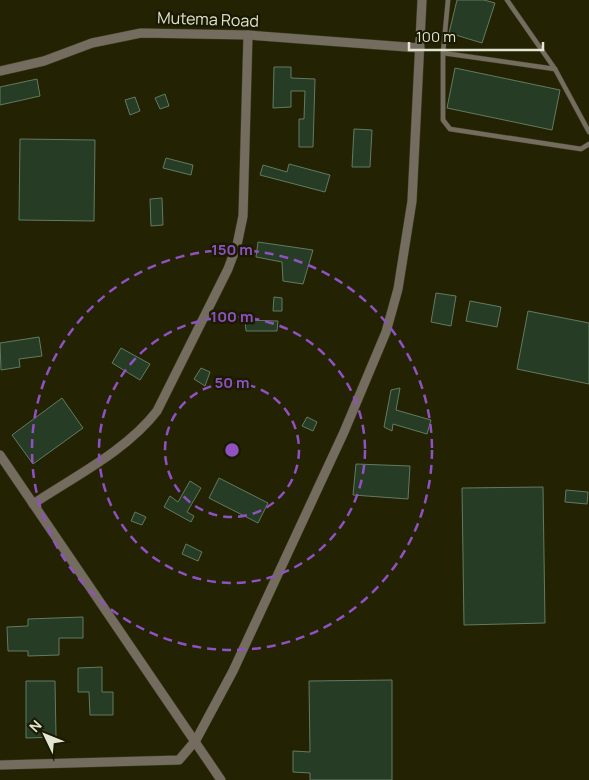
<svg xmlns="http://www.w3.org/2000/svg" width="589" height="780" font-family="Manrope,sans-serif">
  <rect width="100%" height="100%" fill="#232304"/>
  <g fill="#273c24" stroke="#637a60">
    <path d="M 457,0 L 484,0 L 495,3 L 482,43 L 449,33 Z"/>
    <path d="M 274,67 L 291,67 L 291,78 L 315,79 L 313,147 L 299,147 L 299,119 L 304,119 L 305,91 L 291,91 L 291,107 L 273,108 Z"/>
    <path d="M 455,68 L 560,90 L 552,130 L 447,108 Z"/>
    <path d="M 37,79 L 40,96 L 0,105 L 0,87 Z"/>
    <path d="M 165,94 L 169,106 L 160,109 L 155,98 Z"/>
    <path d="M 135,97 L 140,111 L 130,115 L 125,100 Z"/>
    <path d="M 354,129 L 372,130 L 370,167 L 352,167 Z"/>
    <path d="M 20,139 L 95,140 L 94,221 L 19,220 Z"/>
    <path d="M 166,158 L 193,165 L 191,175 L 163,168 Z"/>
    <path d="M 289,164 L 330,175 L 325,192 L 260,175 L 263,165 L 287,172 Z"/>
    <path d="M 162,198 L 163,225 L 151,226 L 150,199 Z"/>
    <path d="M 258,242 L 313,250 L 303,284 L 283,281 L 282,262 L 256,257 Z"/>
    <path d="M 436,293 L 456,296 L 451,326 L 431,322 Z"/>
    <path d="M 274,297 L 282,298 L 282,311 L 273,311 Z"/>
    <path d="M 470,301 L 501,307 L 497,327 L 466,321 Z"/>
    <path d="M 528,311 L 589,323 L 589,384 L 517,369 Z"/>
    <path d="M 245,320 L 278,321 L 277,331 L 246,331 Z"/>
    <path d="M 39,337 L 42,356 L 19,359 L 20,367 L 1,370 L 0,343 Z"/>
    <path d="M 121,348 L 150,364 L 140,380 L 112,363 Z"/>
    <path d="M 201,368 L 210,372 L 205,386 L 194,379 Z"/>
    <path d="M 400,388 L 396,410 L 431,420 L 427,434 L 393,424 L 392,431 L 384,427 L 391,390 Z"/>
    <path d="M 62,398 L 83,428 L 33,464 L 12,435 Z"/>
    <path d="M 307,417 L 317,422 L 313,431 L 302,426 Z"/>
    <path d="M 356,464 L 410,466 L 408,499 L 353,495 Z"/>
    <path d="M 219,478 L 268,503 L 258,523 L 209,498 Z"/>
    <path d="M 190,481 L 201,488 L 187,512 L 194,516 L 191,522 L 164,507 L 170,496 L 178,502 Z"/>
    <path d="M 543,487 L 545,623 L 464,625 L 462,488 Z"/>
    <path d="M 566,490 L 588,492 L 587,504 L 565,502 Z"/>
    <path d="M 135,512 L 146,517 L 142,525 L 131,521 Z"/>
    <path d="M 186,544 L 202,552 L 198,561 L 182,554 Z"/>
    <path d="M 83,617 L 83,638 L 59,638 L 59,655 L 28,656 L 28,651 L 8,651 L 7,627 L 28,626 L 28,619 Z"/>
    <path d="M 102,667 L 102,692 L 113,692 L 113,715 L 90,715 L 89,692 L 78,692 L 78,668 Z"/>
    <path d="M 392,680 L 392,780 L 310,780 L 310,773 L 293,772 L 293,751 L 310,752 L 309,681 Z"/>
    <path d="M 26,681 L 55,681 L 56,737 L 26,738 Z"/>
  </g>
  <g fill="none" stroke-linecap="round" stroke-linejoin="round">
    <g stroke="#3e3e21" stroke-width="5.5">
      <g id="lane">
        <path d="M 448,0 L 443,53 L 443,120 L 450,129 L 581,149 L 589,144"/>
        <path d="M 507,0 L 555,69 L 589,132"/>
        <path d="M 443,53 L 555,69"/>
      </g>
    </g>
    <g stroke="#3e3e21" stroke-width="10">
      <g id="street">
        <path d="M 0,71 L 44,61 L 92,43 L 141,33 L 248,35 L 420,48"/>
        <path d="M 0,455 L 221,780"/>
        <path d="M 33,504 C 75,476 126,451 157,411 L 228,269 L 237,245 L 243,216 L 248,35"/>
        <path d="M 0,765 L 179,760 L 196,740 L 233,671 L 344,432 L 386,332 L 398,289 L 412,201 L 422,0"/>
      </g>
    </g>
    <use href="#lane" stroke="#746c5f" stroke-width="4.5"/>
    <use href="#street" stroke="#746c5f" stroke-width="9"/>
  </g>
  <g fill="none" stroke="#9051c3" stroke-width="2.5" stroke-dasharray="9 6">
    <circle cx="232" cy="450" r="67"/>
    <circle cx="232" cy="450" r="133"/>
    <circle cx="232" cy="450" r="200"/>
  </g>
  <g text-anchor="middle" stroke-width="5" stroke-linejoin="round" paint-order="stroke">
    <g font-size="16" fill="#e3e4d2" stroke="#1a1a00">
      <text transform="translate(208 19) rotate(2)" y="6">Mutema Road</text>
    </g>
  </g>
  <circle cx="232" cy="450" r="8" fill="#9051c3" stroke="#1a1a00" stroke-width="2.5"/>
  <g font-size="15" text-anchor="middle" font-weight="bold" fill="#9051c3" stroke="#1a1a00" stroke-width="5" stroke-linejoin="round" paint-order="stroke">
    <text x="232" y="255">150 m</text>
    <text x="232" y="322">100 m</text>
    <text x="232" y="388">50 m</text>
  </g>
  <g transform="translate(45 735) rotate(313)" stroke="#1a1a00" stroke-width="4" paint-order="stroke">
  <path d="M0-4L9 19L0 12L-9 19Z" fill="#e3e4d2"/>
  <text y="-8" font-size="14" font-weight="bold" text-anchor="middle" fill="#e3e4d2">N</text>
  </g>
  <path d="M409 42v8h134v-8" fill="none" stroke="#e3e4d2" stroke-width="2.5"/>
  <text x="416" y="42" font-size="15" fill="#e3e4d2" stroke="#1a1a00" stroke-width="4" paint-order="stroke">100 m</text>
</svg>
